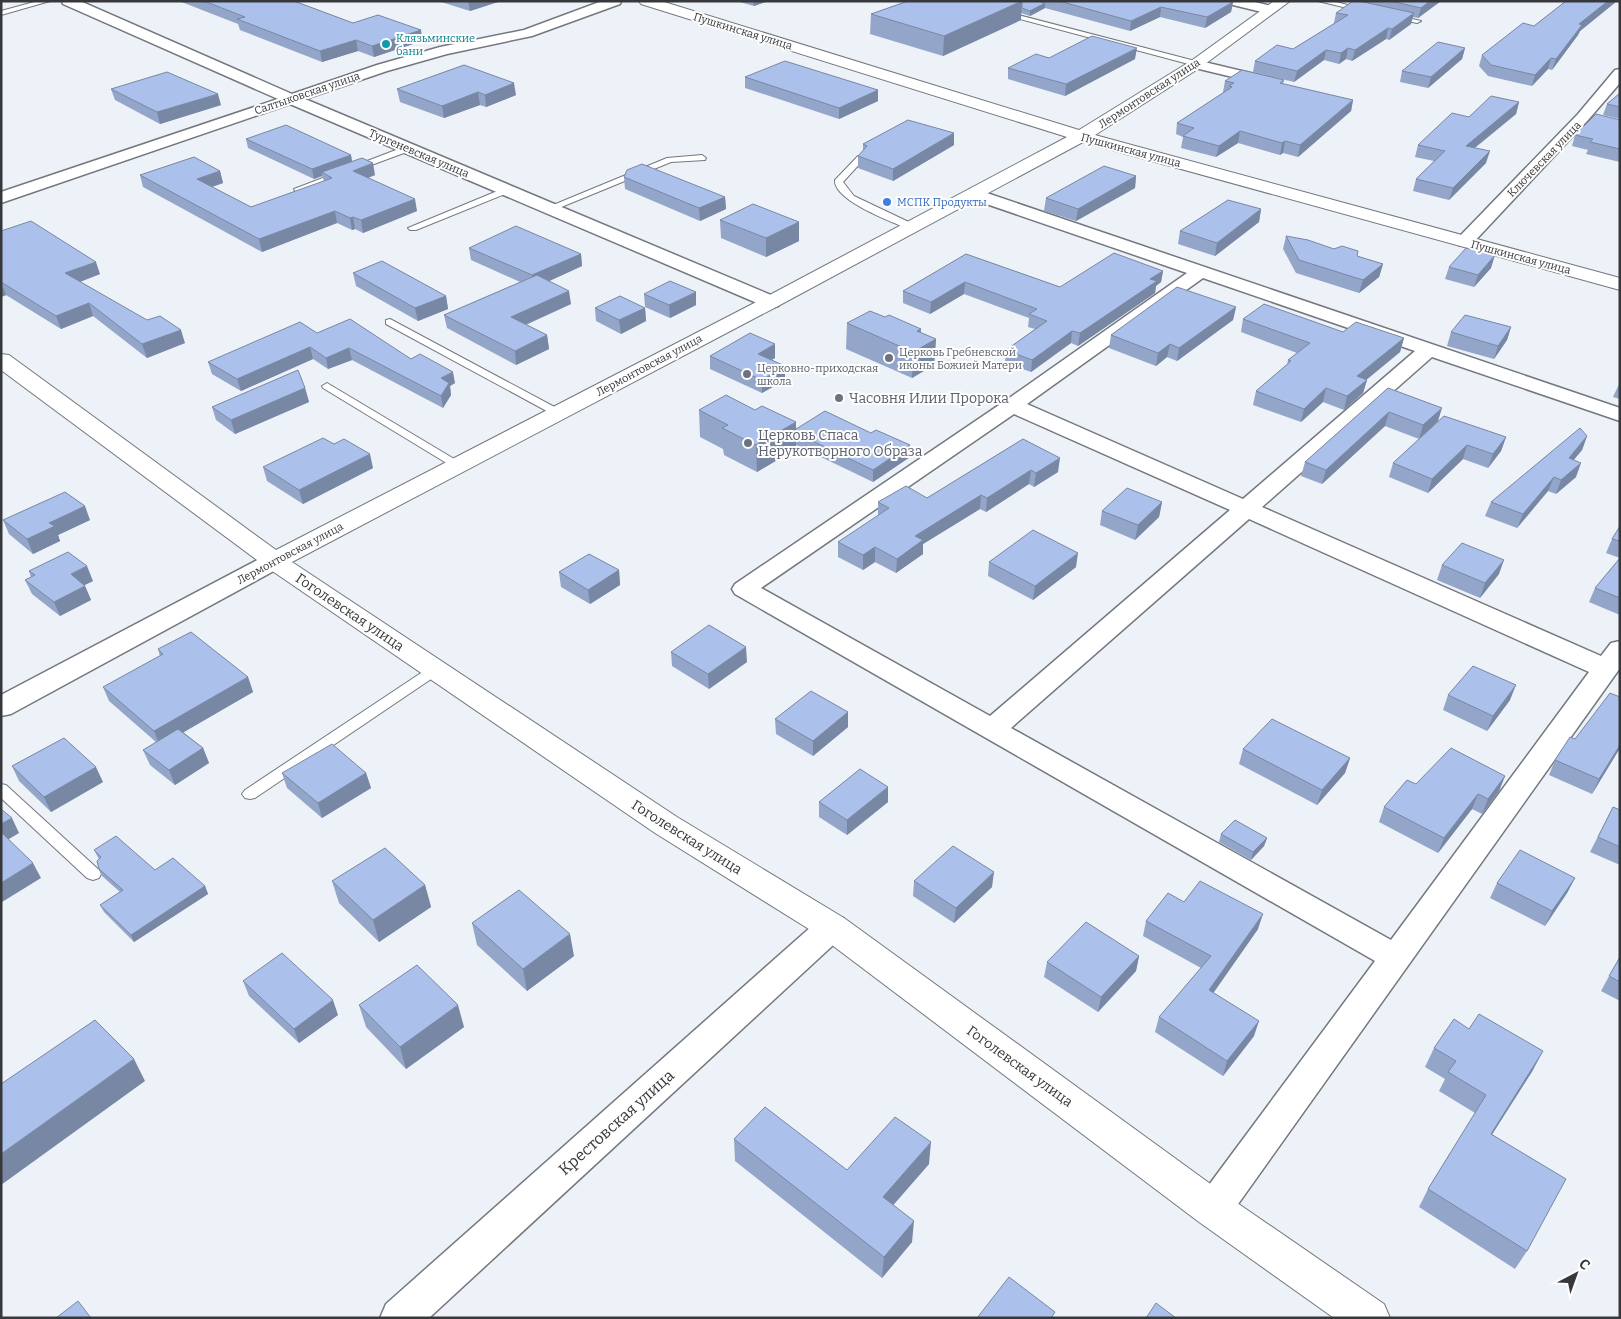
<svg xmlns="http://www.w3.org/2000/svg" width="1621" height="1319" font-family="Bitter,serif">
  <rect width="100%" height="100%" fill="#edf1f8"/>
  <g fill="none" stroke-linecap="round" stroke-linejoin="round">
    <g stroke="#74787e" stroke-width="2">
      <g id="service">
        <path d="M 38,1 L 50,1 L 1,15 L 1,11 Z"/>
        <path d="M 1318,1 L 1332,1 L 1367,10 L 1364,12 Z"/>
        <path d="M 1003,11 L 1199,62 L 1200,64 L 1196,66 L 1001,14 L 1000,13 Z"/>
        <path d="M 1395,15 L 1421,21 L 1417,23 L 1393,18 L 1391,17 Z"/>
        <path d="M 409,145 L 413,148 L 412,150 L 301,191 L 295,191 L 294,189 Z"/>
        <path d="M 702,155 L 706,158 L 705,160 L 671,162 L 554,210 L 551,211 L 546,208 L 667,158 Z"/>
        <path d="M 858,156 L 865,158 L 843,182 L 854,196 L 915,225 L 915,229 L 909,229 C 892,222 833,200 835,180 Z"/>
        <path d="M 507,187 L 511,190 L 510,192 L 416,230 L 410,230 L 408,228 Z"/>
        <path d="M 390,319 L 562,411 L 564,413 L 562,415 L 554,415 L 386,324 L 386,320 Z"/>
        <path d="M 327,383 L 461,463 L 463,465 L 461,467 L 453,467 L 323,388 L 322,386 Z"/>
        <path d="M 435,665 L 440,667 L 442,670 L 440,673 L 255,798 L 250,799 L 245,798 L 242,794 L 245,790 L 430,667 Z"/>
        <path d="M 1,784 L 6,785 L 99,870 L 101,874 L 99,878 L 93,880 L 87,878 L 1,798 Z"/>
      </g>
    </g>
    <g stroke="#74787e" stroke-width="3">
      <g id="minor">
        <path d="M 62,1 L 80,1 L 292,94 L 377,65 L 440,47 L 524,30 L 602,1 L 621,1 L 620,4 L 532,36 L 447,54 L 387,71 L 305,99 L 778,298 L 781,302 L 778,306 L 771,308 L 764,306 L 290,104 L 1,203 L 1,192 L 278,99 L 63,4 Z"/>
        <path d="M 1228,1 L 1251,1 L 1275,7 L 1277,10 L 1270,14 L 1229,4 Z"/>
        <path d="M 1196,60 L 1275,79 L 1277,82 L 1275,85 L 1270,86 L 1191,67 L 1189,64 L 1191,61 Z"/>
        <path d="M 1620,69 L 1620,83 L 1588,120 L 1471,245 L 1465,246 L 1459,245 L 1456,241 L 1459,237 L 1578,114 L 1615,70 Z"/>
        <path d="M 975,189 L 1620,408 L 1620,421 L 1432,357 L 1262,507 L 1601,656 L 1611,643 L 1620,641 L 1620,668 L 1226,1221 L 1213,1226 L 1200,1221 L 1194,1209 L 1200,1197 L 1375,961 L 735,594 L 732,589 L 735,584 L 1005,401 L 1187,273 L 969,198 L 967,194 L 969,190 ZM 1203,278 L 1415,351 L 1243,499 L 1027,404 ZM 1014,414 L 1230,510 L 990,716 L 761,588 ZM 1249,519 L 1589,672 L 1391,940 L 1011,728 Z"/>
        <path d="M 274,554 L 283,556 L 286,561 L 283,566 L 11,714 L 1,716 L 1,695 L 265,556 Z"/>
        <path d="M 832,915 L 843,918 L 848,927 L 843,936 L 429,1318 L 380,1318 L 386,1304 L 821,918 Z"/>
      </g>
    </g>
    <g stroke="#74787e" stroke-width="2">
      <path id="tertiary" d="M 639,1 L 661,1 L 1079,130 L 1191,61 L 1274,1 L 1290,1 L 1201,67 L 1095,135 L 1620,278 L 1620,290 L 1083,142 L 778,306 L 292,562 L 677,817 L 844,918 L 1227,1196 L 1384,1304 L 1390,1318 L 1334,1318 L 1199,1222 L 820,936 L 655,833 L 265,566 L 1,370 L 1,354 L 9,355 L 276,550 L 764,298 L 1067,137 L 641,4 Z"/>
    </g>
    <use href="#service" fill="#fff" fill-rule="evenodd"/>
    <use href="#minor" fill="#fff" fill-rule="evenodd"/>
    <use href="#tertiary" fill="#fff" fill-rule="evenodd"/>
  </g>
  <g fill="#93a6ca">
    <path d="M 179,1 L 294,1 L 353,23 L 421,30 L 422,41 L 374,57 L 358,51 L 322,62 L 240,30 L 238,24 Z"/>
    <path d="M 438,1 L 501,1 L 470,11 Z"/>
    <path d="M 736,1 L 768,1 L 754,6 Z"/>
    <path d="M 908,1 L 1227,1 L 1233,2 L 1231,12 L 1205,28 L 1160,17 L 1130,31 L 1045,8 L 1030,16 L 1021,13 L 1021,20 L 943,56 L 870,34 L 871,14 Z"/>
    <path d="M 1361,1 L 1441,1 L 1418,18 L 1413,17 L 1411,24 L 1389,40 L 1386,39 L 1352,61 L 1346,59 L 1339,64 L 1324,60 L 1294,82 L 1253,72 L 1255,61 L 1293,49 L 1335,23 L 1334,23 L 1336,13 Z"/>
    <path d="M 1566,1 L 1617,1 L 1580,31 L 1578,35 L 1552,70 L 1548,69 L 1532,86 L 1488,76 L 1479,66 L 1482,55 L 1534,26 Z"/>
    <path d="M 1465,48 L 1462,59 L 1428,88 L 1400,82 L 1402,71 Z"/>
    <path d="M 1049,58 L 1135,59 L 1065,96 L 1008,79 L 1008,68 Z"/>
    <path d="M 464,65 L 516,95 L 486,107 L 480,105 L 444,118 L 400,102 L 397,89 Z"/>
    <path d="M 745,77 L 878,90 L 878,101 L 839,119 L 745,88 Z"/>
    <path d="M 1284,80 L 1283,84 L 1353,100 L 1351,111 L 1298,157 L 1283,153 L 1280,155 L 1238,143 L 1216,157 L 1181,148 L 1183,137 L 1176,134 L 1177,123 L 1224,92 L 1223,92 L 1225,81 Z"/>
    <path d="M 111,89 L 221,105 L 160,124 L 115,100 Z"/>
    <path d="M 1620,93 L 1620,119 L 1603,115 L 1607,104 Z"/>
    <path d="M 1519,102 L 1516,114 L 1475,148 L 1486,163 L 1449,200 L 1413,191 L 1416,179 L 1434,161 L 1415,157 L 1418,145 L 1469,117 Z"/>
    <path d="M 1620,120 L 1620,162 L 1586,154 L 1588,150 L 1572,146 L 1575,135 Z"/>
    <path d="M 246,139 L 352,161 L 375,175 L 368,178 L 417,211 L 363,233 L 355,229 L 352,230 L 337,223 L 262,252 L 143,187 L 140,175 L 220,171 L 223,183 L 212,187 L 251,207 L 324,181 L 322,176 L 314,179 L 248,148 Z"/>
    <path d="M 863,144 L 954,145 L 893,181 L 858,168 L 858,156 L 863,152 Z"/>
    <path d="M 1136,176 L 1135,188 L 1076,221 L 1044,211 L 1046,198 Z"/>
    <path d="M 624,177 L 725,197 L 726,209 L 700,221 L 625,189 Z"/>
    <path d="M 1261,209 L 1259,222 L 1215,256 L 1178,244 L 1180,231 Z"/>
    <path d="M 720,220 L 799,222 L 799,241 L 766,257 L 721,238 Z"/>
    <path d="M 1,231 L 100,274 L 80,282 L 185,343 L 147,358 L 93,316 L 61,329 L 6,295 L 1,297 Z"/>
    <path d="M 1286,236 L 1383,264 L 1379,277 L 1359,293 L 1296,273 L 1283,249 Z"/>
    <path d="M 469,248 L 581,254 L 582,266 L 549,281 L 571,304 L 526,325 L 547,335 L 549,349 L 516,365 L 447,328 L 444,315 L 520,282 L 471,260 Z"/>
    <path d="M 966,254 L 1060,287 L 1163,271 L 1161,282 L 1156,286 L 1155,293 L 1078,346 L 1071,343 L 1031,372 L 1005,363 L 1006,350 L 1035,329 L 1028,327 L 1029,318 L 964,294 L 930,314 L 903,303 L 903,291 Z"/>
    <path d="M 1449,267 L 1491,268 L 1474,287 L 1445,279 Z"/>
    <path d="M 353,273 L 446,296 L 448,309 L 418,321 L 356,286 Z"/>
    <path d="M 644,294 L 696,305 L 670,318 L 645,307 Z"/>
    <path d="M 1236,307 L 1233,320 L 1177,361 L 1167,357 L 1156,366 L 1109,348 L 1111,335 Z"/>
    <path d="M 595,308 L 645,308 L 646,321 L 621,334 L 596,321 Z"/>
    <path d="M 1243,319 L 1343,332 L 1404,338 L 1400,352 L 1366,380 L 1367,380 L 1363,393 L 1344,410 L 1323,402 L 1301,422 L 1253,405 L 1256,391 L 1287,365 L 1288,360 L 1297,353 L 1241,332 Z"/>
    <path d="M 847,323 L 921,333 L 936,339 L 934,365 L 912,378 L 846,349 Z"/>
    <path d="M 1511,327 L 1507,340 L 1494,359 L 1447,346 L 1451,332 Z"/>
    <path d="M 317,333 L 411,359 L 455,383 L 450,386 L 451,395 L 443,408 L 352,360 L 328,369 L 313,359 L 241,391 L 212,374 L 208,362 Z"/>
    <path d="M 710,356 L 775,358 L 771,360 L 785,380 L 762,393 L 710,369 Z"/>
    <path d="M 1620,382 L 1620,399 L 1613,397 Z"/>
    <path d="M 305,388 L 309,402 L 235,434 L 216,420 L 212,407 Z"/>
    <path d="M 1388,388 L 1438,421 L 1419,439 L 1385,426 L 1322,484 L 1301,476 L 1305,462 Z"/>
    <path d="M 699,410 L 796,429 L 871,433 L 910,445 L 910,457 L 873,482 L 796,445 L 796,449 L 757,472 L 724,455 L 723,449 L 700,437 Z"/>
    <path d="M 1444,416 L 1506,437 L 1501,451 L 1488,468 L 1463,459 L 1428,493 L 1389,477 L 1393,463 Z"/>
    <path d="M 1587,436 L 1582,450 L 1573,460 L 1576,477 L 1556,494 L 1548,491 L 1517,528 L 1485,516 L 1491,502 Z"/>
    <path d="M 1023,439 L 1058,472 L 1034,487 L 1029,484 L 986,512 L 980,509 L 923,544 L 923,554 L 896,573 L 875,562 L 863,570 L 838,557 L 838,542 L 878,516 L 878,502 L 927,498 Z"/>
    <path d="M 263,467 L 373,468 L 303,504 L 267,481 Z"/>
    <path d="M 1162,502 L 1159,517 L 1135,540 L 1100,525 L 1102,511 Z"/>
    <path d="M 3,520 L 90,520 L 58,535 L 60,541 L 33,554 L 9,534 Z"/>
    <path d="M 1620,526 L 1620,558 L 1606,553 L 1612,539 Z"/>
    <path d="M 1620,558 L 1620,615 L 1589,602 L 1595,588 Z"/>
    <path d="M 989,562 L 1076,567 L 1033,600 L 988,576 Z"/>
    <path d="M 1442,565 L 1499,574 L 1480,598 L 1437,580 Z"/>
    <path d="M 619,570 L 620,585 L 590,604 L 561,587 L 559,572 Z"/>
    <path d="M 29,571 L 93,581 L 84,585 L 85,586 L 91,600 L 60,616 L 32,594 L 25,580 L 31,577 Z"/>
    <path d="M 158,649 L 248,677 L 253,692 L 183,732 L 203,748 L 209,763 L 175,785 L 150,765 L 143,750 L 156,742 L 109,701 L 103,687 L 160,656 Z"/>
    <path d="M 671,652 L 747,662 L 709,689 L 672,666 Z"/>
    <path d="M 1448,695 L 1510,700 L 1487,731 L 1443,710 Z"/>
    <path d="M 1620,697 L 1620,748 L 1592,794 L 1549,775 L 1555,760 L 1575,739 Z"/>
    <path d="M 848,712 L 848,727 L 813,756 L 776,734 L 775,719 Z"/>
    <path d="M 1243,749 L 1350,758 L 1345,773 L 1317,805 L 1239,764 Z"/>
    <path d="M 12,766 L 103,782 L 51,812 L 19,781 Z"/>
    <path d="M 282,773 L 366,773 L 371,788 L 322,818 L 287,788 Z"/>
    <path d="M 1505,776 L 1499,791 L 1482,814 L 1472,809 L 1438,853 L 1379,822 L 1384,807 Z"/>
    <path d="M 819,802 L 888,802 L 847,835 L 819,817 Z"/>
    <path d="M 1613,807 L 1620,810 L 1620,865 L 1590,852 Z"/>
    <path d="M 1221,834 L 1267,838 L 1264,846 L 1251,860 L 1219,842 Z"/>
    <path d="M 94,850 L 205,886 L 208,894 L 134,942 L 104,912 L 100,905 L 120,892 L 102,876 L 99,869 L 99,859 Z"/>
    <path d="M 1575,878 L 1567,893 L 1545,926 L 1490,898 L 1497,883 Z"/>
    <path d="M 332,881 L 425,885 L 431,907 L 379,942 L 339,903 Z"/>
    <path d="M 914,881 L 992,887 L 954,923 L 913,896 Z"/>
    <path d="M 1184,902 L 1258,929 L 1213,993 L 1254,1036 L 1223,1076 L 1155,1032 L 1159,1017 L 1201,968 L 1143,936 L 1146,921 Z"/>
    <path d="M 472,923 L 574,956 L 527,991 L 477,945 Z"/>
    <path d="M 1139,956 L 1136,971 L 1098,1012 L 1044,977 L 1047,962 Z"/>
    <path d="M 1620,956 L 1620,1001 L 1601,991 Z"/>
    <path d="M 243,981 L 338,1015 L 299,1043 L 249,996 Z"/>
    <path d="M 359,1005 L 464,1027 L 406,1069 L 366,1027 Z"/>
    <path d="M 1434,1048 L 1533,1070 L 1492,1134 L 1527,1251 L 1515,1269 L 1419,1207 L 1428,1189 L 1475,1113 L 1439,1091 L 1445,1079 L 1425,1067 Z"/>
    <path d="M 734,1139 L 847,1170 L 929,1164 L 893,1205 L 912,1242 L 882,1278 L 735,1161 Z"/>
  </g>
  <g fill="#7887a4">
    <path d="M 468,1 L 501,1 L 470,11 Z"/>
    <path d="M 753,1 L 768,1 L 754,6 Z"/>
    <path d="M 1022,1 L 1021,20 L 943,56 L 944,36 Z"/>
    <path d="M 1430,1 L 1441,1 L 1418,18 L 1421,8 Z"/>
    <path d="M 1608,1 L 1617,1 L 1580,31 L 1578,35 L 1552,70 L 1556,59 L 1579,24 Z"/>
    <path d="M 1233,2 L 1231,12 L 1205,28 L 1207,17 Z"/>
    <path d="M 1045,3 L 1045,8 L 1030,16 L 1030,11 Z"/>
    <path d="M 1161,7 L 1160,17 L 1130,31 L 1131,21 Z"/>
    <path d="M 1414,13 L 1411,24 L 1389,40 L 1392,29 Z"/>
    <path d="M 1388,28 L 1386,39 L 1352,61 L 1355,50 Z"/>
    <path d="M 421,30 L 422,41 L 374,57 L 372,46 Z"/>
    <path d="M 356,40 L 358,51 L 322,62 L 320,51 Z"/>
    <path d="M 1137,48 L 1135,59 L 1065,96 L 1066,84 Z"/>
    <path d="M 1348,48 L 1346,59 L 1339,64 L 1341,53 Z"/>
    <path d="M 1465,48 L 1462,59 L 1428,88 L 1431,77 Z"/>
    <path d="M 1326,50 L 1324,60 L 1294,82 L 1297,71 Z"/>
    <path d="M 1551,58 L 1548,69 L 1532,86 L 1535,75 Z"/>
    <path d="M 514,83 L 516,95 L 486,107 L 485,95 Z"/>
    <path d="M 878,90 L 878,101 L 839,119 L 839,108 Z"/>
    <path d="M 478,92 L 480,105 L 444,118 L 442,106 Z"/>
    <path d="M 218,94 L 221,105 L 160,124 L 157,112 Z"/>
    <path d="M 1353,100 L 1351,111 L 1298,157 L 1300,145 Z"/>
    <path d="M 1519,102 L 1516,114 L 1463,157 L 1466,146 Z"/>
    <path d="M 1240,131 L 1238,143 L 1216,157 L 1219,146 Z"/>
    <path d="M 954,133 L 954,145 L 893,181 L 893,169 Z"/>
    <path d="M 1285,141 L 1283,153 L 1280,155 L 1282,143 Z"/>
    <path d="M 1490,151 L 1486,163 L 1449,200 L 1453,188 Z"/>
    <path d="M 351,155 L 353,165 L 322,172 L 322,176 L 314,179 L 312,169 Z"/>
    <path d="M 373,163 L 375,175 L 355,183 L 353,171 Z"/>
    <path d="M 220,171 L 223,183 L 200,191 L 197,179 Z"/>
    <path d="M 1136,176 L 1135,188 L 1076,221 L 1078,209 Z"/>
    <path d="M 725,197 L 726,209 L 700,221 L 699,208 Z"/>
    <path d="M 415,199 L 417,211 L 363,233 L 361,220 Z"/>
    <path d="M 1261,209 L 1259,222 L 1215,256 L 1217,243 Z"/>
    <path d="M 335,211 L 337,223 L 262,252 L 259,239 Z"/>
    <path d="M 353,217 L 355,229 L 352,230 L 350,218 Z"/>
    <path d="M 799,222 L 799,241 L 766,257 L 766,238 Z"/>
    <path d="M 581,254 L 582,266 L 534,288 L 532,275 Z"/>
    <path d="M 1495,255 L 1491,268 L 1474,287 L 1478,275 Z"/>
    <path d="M 96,262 L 100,274 L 69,286 L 65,273 Z"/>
    <path d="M 1383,264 L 1379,277 L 1359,293 L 1363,280 Z"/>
    <path d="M 1163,271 L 1161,282 L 1156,286 L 1155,293 L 1078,346 L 1080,333 L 1150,279 Z"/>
    <path d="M 1,282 L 6,295 L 1,297 Z"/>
    <path d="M 965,282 L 964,294 L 930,314 L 931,302 Z"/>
    <path d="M 569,291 L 571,304 L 513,330 L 511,317 Z"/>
    <path d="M 696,292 L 696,305 L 670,318 L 669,305 Z"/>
    <path d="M 446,296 L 448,309 L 418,321 L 415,308 Z"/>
    <path d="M 89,303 L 93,316 L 61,329 L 56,316 Z"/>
    <path d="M 1236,307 L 1233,320 L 1177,361 L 1179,348 Z"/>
    <path d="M 645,308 L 646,321 L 621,334 L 619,320 Z"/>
    <path d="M 1511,327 L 1507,340 L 1494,359 L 1498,346 Z"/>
    <path d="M 921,329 L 920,348 L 936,339 L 934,365 L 912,378 L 913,352 L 917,331 Z"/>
    <path d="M 181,330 L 185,343 L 147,358 L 142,344 Z"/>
    <path d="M 1072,331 L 1071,343 L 1031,372 L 1032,360 Z"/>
    <path d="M 547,335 L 549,349 L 516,365 L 515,351 Z"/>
    <path d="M 1404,338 L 1400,352 L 1354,390 L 1357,376 Z"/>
    <path d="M 775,344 L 775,358 L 758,368 L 758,354 Z"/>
    <path d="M 1170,344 L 1167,357 L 1156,366 L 1158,353 Z"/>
    <path d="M 310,347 L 313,359 L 241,391 L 237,379 Z"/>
    <path d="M 349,348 L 352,360 L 328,369 L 326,358 Z"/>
    <path d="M 785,366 L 785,380 L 762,393 L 762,380 Z"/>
    <path d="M 453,372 L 455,383 L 450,386 L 451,395 L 443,408 L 441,396 L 441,378 Z"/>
    <path d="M 1367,380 L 1363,393 L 1344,410 L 1347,396 Z"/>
    <path d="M 305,388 L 309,402 L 235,434 L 231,420 Z"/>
    <path d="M 1326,388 L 1323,402 L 1301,422 L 1304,409 Z"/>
    <path d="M 1442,408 L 1438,421 L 1419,439 L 1423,425 Z"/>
    <path d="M 1389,412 L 1385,426 L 1322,484 L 1326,470 Z"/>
    <path d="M 796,422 L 796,449 L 757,472 L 756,445 Z"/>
    <path d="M 1587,436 L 1582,450 L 1564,472 L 1569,458 Z"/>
    <path d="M 1506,437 L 1501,451 L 1488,468 L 1493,454 Z"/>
    <path d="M 910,445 L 910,457 L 873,482 L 873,470 Z"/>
    <path d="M 1467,445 L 1463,459 L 1428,493 L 1432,479 Z"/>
    <path d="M 370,454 L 373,468 L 303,504 L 299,490 Z"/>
    <path d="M 1060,458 L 1058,472 L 1034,487 L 1036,473 Z"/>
    <path d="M 1581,463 L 1576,477 L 1556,494 L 1561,480 Z"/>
    <path d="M 1031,470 L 1029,484 L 986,512 L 987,498 Z"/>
    <path d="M 1554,477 L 1548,491 L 1517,528 L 1523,514 Z"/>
    <path d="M 981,495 L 980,509 L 923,544 L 923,554 L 896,573 L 897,559 L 915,536 Z"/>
    <path d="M 1162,502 L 1159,517 L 1135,540 L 1138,525 Z"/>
    <path d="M 85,506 L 90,520 L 58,535 L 60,541 L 33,554 L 27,539 L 49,523 Z"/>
    <path d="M 875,547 L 875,562 L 863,570 L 863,555 Z"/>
    <path d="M 1078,553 L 1076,567 L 1033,600 L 1035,586 Z"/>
    <path d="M 1504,560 L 1499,574 L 1480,598 L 1485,583 Z"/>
    <path d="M 87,566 L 93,581 L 77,589 L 71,574 Z"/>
    <path d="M 619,570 L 620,585 L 590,604 L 588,590 Z"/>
    <path d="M 85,586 L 91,600 L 60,616 L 54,602 Z"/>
    <path d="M 746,647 L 747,662 L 709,689 L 708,674 Z"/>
    <path d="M 248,677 L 253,692 L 160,746 L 154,731 Z"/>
    <path d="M 1516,685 L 1510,700 L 1487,731 L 1493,716 Z"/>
    <path d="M 848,712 L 848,727 L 813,756 L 813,741 Z"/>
    <path d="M 1620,745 L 1620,748 L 1592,794 L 1599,779 Z"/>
    <path d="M 203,748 L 209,763 L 175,785 L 169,770 Z"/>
    <path d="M 1350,758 L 1345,773 L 1317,805 L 1322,790 Z"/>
    <path d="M 96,767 L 103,782 L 51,812 L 44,797 Z"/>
    <path d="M 366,773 L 371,788 L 322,818 L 318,803 Z"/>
    <path d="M 1505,776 L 1499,791 L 1482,814 L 1488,799 Z"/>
    <path d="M 888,787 L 888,802 L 847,835 L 847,820 Z"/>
    <path d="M 1478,794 L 1472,809 L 1438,853 L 1444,838 Z"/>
    <path d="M 12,818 L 19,833 L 4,842 L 1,836 L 1,824 Z"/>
    <path d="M 1267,838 L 1264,846 L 1251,860 L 1253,852 Z"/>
    <path d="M 33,863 L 41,878 L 2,902 L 1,883 Z"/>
    <path d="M 994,872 L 992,887 L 954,923 L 956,908 Z"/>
    <path d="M 1575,878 L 1567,893 L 1545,926 L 1552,911 Z"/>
    <path d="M 425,885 L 431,907 L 379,942 L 373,920 Z"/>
    <path d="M 205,886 L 208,894 L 134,942 L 131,935 Z"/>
    <path d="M 1263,914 L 1258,929 L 1205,1005 L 1209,990 Z"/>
    <path d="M 570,934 L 574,956 L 527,991 L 523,969 Z"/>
    <path d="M 1139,956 L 1136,971 L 1098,1012 L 1101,997 Z"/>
    <path d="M 333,1000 L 338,1015 L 299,1043 L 294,1029 Z"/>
    <path d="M 458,1005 L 464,1027 L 406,1069 L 400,1047 Z"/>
    <path d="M 1259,1021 L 1254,1036 L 1223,1076 L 1227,1061 Z"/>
    <path d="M 1543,1051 L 1533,1070 L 1481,1152 L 1491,1134 Z"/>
    <path d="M 134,1059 L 145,1081 L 1,1185 L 1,1154 Z"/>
    <path d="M 931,1142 L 929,1164 L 882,1218 L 883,1197 Z"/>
    <path d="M 914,1221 L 912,1242 L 882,1278 L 884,1257 Z"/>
  </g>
  <g fill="#abc1eb" stroke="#7887a4">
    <path d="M 204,1 L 294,1 L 353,23 L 378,15 L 421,30 L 372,46 L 356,40 L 320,51 L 237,19 L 245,17 Z"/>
    <path d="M 908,1 L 1022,1 L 944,36 L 871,14 Z"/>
    <path d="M 1022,1 L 1038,1 L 1045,3 L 1030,11 L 1022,8 Z"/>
    <path d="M 1059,1 L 1227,1 L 1233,2 L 1207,17 L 1161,7 L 1131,21 Z"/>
    <path d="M 1353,1 L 1359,1 L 1414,13 L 1392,29 L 1388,28 L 1355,50 L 1348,48 L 1341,53 L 1326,50 L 1297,71 L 1255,61 L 1277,45 L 1293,49 L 1348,15 L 1336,13 Z"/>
    <path d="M 1390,1 L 1430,1 L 1421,8 Z"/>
    <path d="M 1566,1 L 1608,1 L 1579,24 L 1582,25 L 1556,59 L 1551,58 L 1535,75 L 1491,65 L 1482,55 L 1523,23 L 1534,26 Z"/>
    <path d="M 1092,36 L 1137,48 L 1066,84 L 1008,68 L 1036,54 L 1049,58 Z"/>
    <path d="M 1438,42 L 1465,48 L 1431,77 L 1402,71 Z"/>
    <path d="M 785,61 L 878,90 L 839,108 L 745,77 Z"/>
    <path d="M 464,65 L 514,83 L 485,95 L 478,92 L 442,106 L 397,89 Z"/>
    <path d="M 1242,70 L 1284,80 L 1280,83 L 1353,100 L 1300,145 L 1285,141 L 1282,143 L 1240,131 L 1219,146 L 1183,136 L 1194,128 L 1177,123 L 1232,87 L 1229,86 L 1234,83 L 1225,81 Z"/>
    <path d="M 167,72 L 218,94 L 157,112 L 111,89 Z"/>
    <path d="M 1620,93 L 1620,107 L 1607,104 Z"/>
    <path d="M 1491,96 L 1519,102 L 1466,146 L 1490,151 L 1453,188 L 1416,179 L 1445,151 L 1418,145 L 1452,113 L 1469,117 Z"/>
    <path d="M 1596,114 L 1620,120 L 1620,149 L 1590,142 L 1593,139 L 1575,135 Z"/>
    <path d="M 908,120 L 954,133 L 893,169 L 858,156 L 867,146 L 863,144 Z"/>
    <path d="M 286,125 L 351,155 L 312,169 L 246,139 Z"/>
    <path d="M 194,157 L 220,171 L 197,179 L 251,207 L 332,178 L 322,172 L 362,158 L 373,163 L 353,171 L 415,199 L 361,220 L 353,217 L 350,218 L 335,211 L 259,239 L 140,175 Z"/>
    <path d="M 642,164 L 725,197 L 699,208 L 624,177 L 627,170 Z"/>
    <path d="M 1104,166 L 1136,176 L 1078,209 L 1046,198 Z"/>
    <path d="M 1228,200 L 1261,209 L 1217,243 L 1180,231 Z"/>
    <path d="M 753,204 L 799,222 L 766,238 L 720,220 Z"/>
    <path d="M 31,221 L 96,262 L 65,273 L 147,320 L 160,316 L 181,330 L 142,344 L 89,303 L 56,316 L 1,282 L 1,231 Z"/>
    <path d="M 516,226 L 581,254 L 532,275 L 469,248 Z"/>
    <path d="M 1286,236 L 1308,240 L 1334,249 L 1342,246 L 1358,251 L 1357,256 L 1383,264 L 1363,280 L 1299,260 Z"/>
    <path d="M 1466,248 L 1495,255 L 1478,275 L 1449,267 Z"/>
    <path d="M 1114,253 L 1163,271 L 1150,279 L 1157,281 L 1080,333 L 1072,331 L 1032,360 L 1006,350 L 1047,321 L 1029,314 L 1037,309 L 965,282 L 931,302 L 903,291 L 966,254 L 1060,287 Z"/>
    <path d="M 382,261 L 446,296 L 415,308 L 353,273 Z"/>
    <path d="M 537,275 L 569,291 L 511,317 L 547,335 L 515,351 L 444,315 Z"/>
    <path d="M 670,281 L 696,292 L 669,305 L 644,294 Z"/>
    <path d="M 1177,287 L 1236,307 L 1179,348 L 1170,344 L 1158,353 L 1111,335 Z"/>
    <path d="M 620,296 L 645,308 L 619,320 L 595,308 Z"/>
    <path d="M 1264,304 L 1343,332 L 1356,322 L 1404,338 L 1357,376 L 1367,380 L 1347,396 L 1326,388 L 1304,409 L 1256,391 L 1291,361 L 1288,360 L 1310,343 L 1243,319 Z"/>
    <path d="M 870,311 L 885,317 L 889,315 L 921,329 L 917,331 L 936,339 L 913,352 L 847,323 Z"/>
    <path d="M 1465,315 L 1511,327 L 1498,346 L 1451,332 Z"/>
    <path d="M 350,319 L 411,359 L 420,354 L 453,372 L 441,378 L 449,383 L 441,396 L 349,348 L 326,358 L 310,347 L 237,379 L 208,362 L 300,322 L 317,333 Z"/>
    <path d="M 750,333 L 775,344 L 758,354 L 785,366 L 762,380 L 710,356 Z"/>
    <path d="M 298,370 L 305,388 L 231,420 L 212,407 Z"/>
    <path d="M 1388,388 L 1442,408 L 1423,425 L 1389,412 L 1326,470 L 1305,462 Z"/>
    <path d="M 726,395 L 755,410 L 762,406 L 796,422 L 756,445 L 722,428 L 728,425 L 699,410 Z"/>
    <path d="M 825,411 L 871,433 L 876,430 L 910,445 L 873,470 L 796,433 L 796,429 Z"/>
    <path d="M 1444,416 L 1506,437 L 1493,454 L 1467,445 L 1432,479 L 1393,463 Z"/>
    <path d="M 1580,428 L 1587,436 L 1569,458 L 1581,463 L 1561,480 L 1554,477 L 1523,514 L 1491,502 Z"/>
    <path d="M 323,438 L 334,444 L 344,439 L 370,454 L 299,490 L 263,467 Z"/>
    <path d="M 1023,439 L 1060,458 L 1036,473 L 1031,470 L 987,498 L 981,495 L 915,536 L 923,540 L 897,559 L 875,547 L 863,555 L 838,542 L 889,508 L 878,502 L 906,486 L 927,498 Z"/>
    <path d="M 1127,488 L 1162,502 L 1138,525 L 1102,511 Z"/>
    <path d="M 65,492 L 85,506 L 49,523 L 55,526 L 27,539 L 3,520 Z"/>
    <path d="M 1620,526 L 1620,541 L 1612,539 Z"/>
    <path d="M 1033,530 L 1078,553 L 1035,586 L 989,562 Z"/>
    <path d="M 1462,543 L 1504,560 L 1485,583 L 1442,565 Z"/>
    <path d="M 68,552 L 87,566 L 71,574 L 85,586 L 54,602 L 25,580 L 35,575 L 29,571 Z"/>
    <path d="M 589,554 L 619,570 L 588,590 L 559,572 Z"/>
    <path d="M 1620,558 L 1620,598 L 1595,588 Z"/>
    <path d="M 709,625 L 746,647 L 708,674 L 671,652 Z"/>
    <path d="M 191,632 L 248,677 L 154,731 L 103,687 L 163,654 L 158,649 Z"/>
    <path d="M 1473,666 L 1516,685 L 1493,716 L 1448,695 Z"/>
    <path d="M 811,691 L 848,712 L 813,741 L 775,719 Z"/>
    <path d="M 1610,693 L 1620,697 L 1620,745 L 1599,779 L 1555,760 L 1570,737 L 1575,739 Z"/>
    <path d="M 1272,719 L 1350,758 L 1322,790 L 1243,749 Z"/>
    <path d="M 178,729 L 203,748 L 169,770 L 143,750 Z"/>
    <path d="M 64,738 L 96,767 L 44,797 L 12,766 Z"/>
    <path d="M 332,744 L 366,773 L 318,803 L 282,773 Z"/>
    <path d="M 1451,748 L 1505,776 L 1488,799 L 1478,794 L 1444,838 L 1384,807 L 1407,780 L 1416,784 Z"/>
    <path d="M 860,769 L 888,787 L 847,820 L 819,802 Z"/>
    <path d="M 1613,807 L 1620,810 L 1620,847 L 1598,837 Z"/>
    <path d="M 1,809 L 12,818 L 1,824 Z"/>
    <path d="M 1235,820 L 1267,838 L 1253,852 L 1221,834 Z"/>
    <path d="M 1,832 L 33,863 L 1,883 Z"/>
    <path d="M 116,836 L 155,870 L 173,858 L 205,886 L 131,935 L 100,905 L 123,890 L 99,869 L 97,861 L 101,857 L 94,850 Z"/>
    <path d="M 953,846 L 994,872 L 956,908 L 914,881 Z"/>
    <path d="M 385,848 L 425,885 L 373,920 L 332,881 Z"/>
    <path d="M 1520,850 L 1575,878 L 1552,911 L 1497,883 Z"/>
    <path d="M 1200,881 L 1263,914 L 1209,990 L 1259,1021 L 1227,1061 L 1159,1017 L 1211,956 L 1146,921 L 1168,893 L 1184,902 Z"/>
    <path d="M 519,890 L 570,934 L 523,969 L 472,923 Z"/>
    <path d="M 1086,922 L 1139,956 L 1101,997 L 1047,962 Z"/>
    <path d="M 282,953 L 333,1000 L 294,1029 L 243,981 Z"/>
    <path d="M 1620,957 L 1620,982 L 1609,976 Z"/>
    <path d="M 417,965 L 458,1005 L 400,1047 L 359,1005 Z"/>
    <path d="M 1479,1014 L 1543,1051 L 1491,1134 L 1566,1179 L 1527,1251 L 1428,1189 L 1486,1095 L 1448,1072 L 1456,1061 L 1434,1048 L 1454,1019 L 1469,1029 Z"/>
    <path d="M 95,1020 L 134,1059 L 1,1154 L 1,1084 Z"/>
    <path d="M 765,1107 L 847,1170 L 895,1117 L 931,1142 L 883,1197 L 914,1221 L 884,1257 L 734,1139 Z"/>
    <path d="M 1009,1277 L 1055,1312 L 1051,1318 L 977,1318 Z"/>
    <path d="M 78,1301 L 91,1318 L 56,1318 Z"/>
    <path d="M 1156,1303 L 1176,1318 L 1146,1318 Z"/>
  </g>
  <circle fill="#0f9aa8" stroke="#fefefe" stroke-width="2" cx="386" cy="44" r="5"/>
  <circle fill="#3f7fe0" stroke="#fefefe" stroke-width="2" cx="887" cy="202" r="5"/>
  <g fill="#6b7280" stroke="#fefefe" stroke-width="2">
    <circle cx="889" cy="358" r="5"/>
    <circle cx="747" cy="374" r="5"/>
    <circle cx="839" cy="398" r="5"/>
    <circle cx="748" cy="443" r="5"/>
  </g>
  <g text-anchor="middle" stroke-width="4" stroke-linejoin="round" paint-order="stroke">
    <g font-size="11" fill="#37383b" stroke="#fefefe">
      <text transform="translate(743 31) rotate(17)" y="4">Пушкинская улица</text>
      <text transform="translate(307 93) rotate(-19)" y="4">Салтыковская улица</text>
      <text transform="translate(1149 93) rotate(-33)" y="4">Лермонтовская улица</text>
      <text transform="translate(1131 150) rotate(15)" y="4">Пушкинская улица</text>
      <text transform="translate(419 153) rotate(23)" y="4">Тургеневская улица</text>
      <text transform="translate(1544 159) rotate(-46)" y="4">Ключевская улица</text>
      <text transform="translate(1521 257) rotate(15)" y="4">Пушкинская улица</text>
      <text transform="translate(649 365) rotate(-28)" y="4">Лермонтовская улица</text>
      <text transform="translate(290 553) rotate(-28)" y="4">Лермонтовская улица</text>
    </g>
    <g font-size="11" fill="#0d838f" stroke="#fefefe" text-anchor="start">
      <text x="396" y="42">Клязьминские<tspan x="396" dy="13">бани</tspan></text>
    </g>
    <g font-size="11" fill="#366cbe" stroke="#fefefe" text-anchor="start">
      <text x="897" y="206">МСПК Продукты</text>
    </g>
    <g font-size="11" fill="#5b616d" stroke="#fefefe" text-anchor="start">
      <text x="899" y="356">Церковь Гребневской<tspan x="899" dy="13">иконы Божией Матери</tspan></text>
      <text x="757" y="372">Церковно-приходская<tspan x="757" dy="13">школа</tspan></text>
    </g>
    <g font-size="14" fill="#5b616d" stroke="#fefefe" text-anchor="start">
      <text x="849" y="403">Часовня Илии Пророка</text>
      <text x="758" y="440">Церковь Спаса<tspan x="758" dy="16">Нерукотворного Образа</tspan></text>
    </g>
    <g font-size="14" fill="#37383b" stroke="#fefefe">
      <text transform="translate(350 612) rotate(34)" y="5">Гоголевская улица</text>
      <text transform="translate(687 837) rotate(32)" y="5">Гоголевская улица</text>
      <text transform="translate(1020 1066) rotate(36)" y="5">Гоголевская улица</text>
    </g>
    <g font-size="16" fill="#37383b" stroke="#fefefe">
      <text transform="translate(616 1122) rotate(-42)" y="6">Крестовская улица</text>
    </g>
  </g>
  <rect width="1621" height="1319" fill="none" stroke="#37383b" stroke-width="5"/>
  <g transform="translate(1576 1274) rotate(41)" stroke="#fefefe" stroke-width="4" paint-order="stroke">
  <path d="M0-4L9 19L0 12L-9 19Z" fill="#37383b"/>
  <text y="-8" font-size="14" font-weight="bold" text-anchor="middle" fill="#37383b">С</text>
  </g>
</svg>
